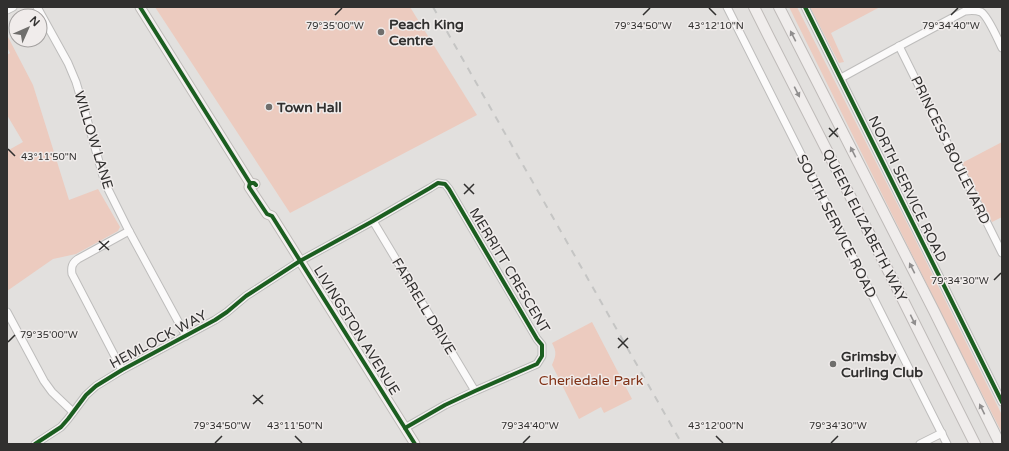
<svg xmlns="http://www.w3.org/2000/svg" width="1009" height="451" font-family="'Varela Round',sans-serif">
  <rect width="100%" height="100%" fill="#e2e0de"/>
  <g fill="#eccbbf">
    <path d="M 155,7 L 410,7 L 477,115 L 290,213 Z"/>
    <path d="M 789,7 L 797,7 L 909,227 L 1002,415 L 1002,433 L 950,331 Z"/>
    <path d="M 810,7 L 880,7 L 831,33 L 844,62 L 839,63 Z"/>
    <path d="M 7,35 L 33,85 L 69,200 L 98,189 L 120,227 L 118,231 L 76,254 L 53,259 L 7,291 L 7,151 L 23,142 L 7,115 L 7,55 L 10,53 L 7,47 Z"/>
    <path d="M 1002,142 L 1002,217 L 992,222 L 962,163 Z"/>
    <path d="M 592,322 L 632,399 L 604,413 L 601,407 L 579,419 L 552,365 C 556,356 557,352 552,343 Z"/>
  </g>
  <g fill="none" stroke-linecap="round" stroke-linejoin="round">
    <g stroke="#bebdbc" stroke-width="9">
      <g id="minor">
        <path d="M 37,7 L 68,63 L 76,82 L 85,112 L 103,176 L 107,187 L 129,231 L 186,336"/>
        <path d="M 727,7 L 947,444"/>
        <path d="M 805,7 L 1002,402"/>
        <path d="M 7,10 L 13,7"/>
        <path d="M 899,46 L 1002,253"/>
        <path d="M 841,78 L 892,50 L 965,11 C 971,10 976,10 981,12 C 988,16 998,40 1002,48"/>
        <path d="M 373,221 L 475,391"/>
        <path d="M 7,312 L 44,381 L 52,392 L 73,412"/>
        <path d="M 122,370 L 72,274 C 71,267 72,263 78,259 L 129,231"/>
        <path d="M 35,444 L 61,427 L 68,419 L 86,395 L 96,386 L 122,370 L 215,320 L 227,312 L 246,296 L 300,261 L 373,221 L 430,188 L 438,183 L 445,184 L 449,189 L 537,339 L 542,345 L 542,356 L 537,364 L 475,391 L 445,405 L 405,428"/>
        <path d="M 920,444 L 942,433"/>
      </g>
    </g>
    <g stroke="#bfbbb9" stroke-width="11">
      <g id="major">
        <path d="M 140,7 L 250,183 L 255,184"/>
        <path d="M 250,183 L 249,187 L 267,214 L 272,216 L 415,444"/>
      </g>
    </g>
    <g stroke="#bfbbb9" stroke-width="12">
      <g id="highway">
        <path d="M 754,7 L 769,37 L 895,284 L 975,444"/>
        <path d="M 779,7 L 934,311 L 1000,444"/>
      </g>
    </g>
    <use href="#minor" stroke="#fbfafa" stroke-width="7"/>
    <use href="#major" stroke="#f5f2f1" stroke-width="9"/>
    <use href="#highway" stroke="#f0edec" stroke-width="10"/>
    <path stroke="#c5c5c4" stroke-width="2" stroke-dasharray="7 7" stroke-linecap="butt" d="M 433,7 L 682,444"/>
    <g stroke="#f0eceb" stroke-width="6">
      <g id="cycleway">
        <path d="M 140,7 L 250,183 L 254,183 L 256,185"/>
        <path d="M 805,7 L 1002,402"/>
        <path d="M 250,183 L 249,187 L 267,214 L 272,216 L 415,444"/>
        <path d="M 35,444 L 61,427 L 68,419 L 86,395 L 96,386 L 122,370 L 215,320 L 227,312 L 246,296 L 300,261 L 373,221 L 430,188 L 438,183 L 445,184 L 449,189 L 537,339 L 542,345 L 542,356 L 537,364 L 475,391 L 445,405 L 405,428"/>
      </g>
    </g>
    <use href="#cycleway" stroke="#1b5e20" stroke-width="4"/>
  </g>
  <defs><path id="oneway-solid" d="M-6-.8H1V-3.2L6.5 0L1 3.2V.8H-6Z"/></defs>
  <g fill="#908e8e">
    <use href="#oneway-solid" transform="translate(793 36) rotate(-117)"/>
    <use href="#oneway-solid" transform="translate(797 92) rotate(63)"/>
    <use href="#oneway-solid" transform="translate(853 152) rotate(-117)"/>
    <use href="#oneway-solid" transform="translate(912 268) rotate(-117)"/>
    <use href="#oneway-solid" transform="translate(913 320) rotate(64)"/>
    <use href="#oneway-solid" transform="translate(982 409) rotate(-116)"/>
  </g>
  <path fill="none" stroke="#31302f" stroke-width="1.5" d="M 709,8 L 716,15M 335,15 L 342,8M 643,15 L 650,8M 951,15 L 958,8M 829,128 L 838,137M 829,137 L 838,128M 8,149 L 15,156M 464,184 L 474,194M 464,194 L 474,184M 99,241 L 109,250M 99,250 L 109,241M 994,280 L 1001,273M 618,338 L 628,348M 8,342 L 15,335M 618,348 L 628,338M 253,395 L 263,404M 253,404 L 263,395M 295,436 L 302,443M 716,436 L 723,443M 215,443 L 222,436M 523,443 L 530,436M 831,443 L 838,436"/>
  <g fill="#6f6e6c" stroke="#f0eceb" stroke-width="1.5">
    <circle cx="381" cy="32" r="4"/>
    <circle cx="269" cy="107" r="4"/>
    <circle cx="833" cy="364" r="4"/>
  </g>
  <g text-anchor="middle" stroke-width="3" stroke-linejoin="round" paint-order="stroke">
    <g font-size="14" font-weight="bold" fill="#31302f" stroke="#f0eceb" text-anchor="start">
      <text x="389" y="29">Peach King<tspan x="389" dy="16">Centre</tspan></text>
      <text x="277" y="112">Town Hall</text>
      <text x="841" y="361">Grimsby<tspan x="841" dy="16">Curling Club</tspan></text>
    </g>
    <g font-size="14" fill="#31302f" stroke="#f0eceb">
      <text transform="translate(94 140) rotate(73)" y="5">WILLOW LANE</text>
      <text transform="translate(951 150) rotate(64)" y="5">PRINCESS BOULEVARD</text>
      <text transform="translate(908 189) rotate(64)" y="5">NORTH SERVICE ROAD</text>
      <text transform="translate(865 225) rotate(63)" y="5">QUEEN ELIZABETH WAY</text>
      <text transform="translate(837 226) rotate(63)" y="5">SOUTH SERVICE ROAD</text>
      <text transform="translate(510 270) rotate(59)" y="5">MERRITT CRESCENT</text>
      <text transform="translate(424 306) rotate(59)" y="5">FARRELL DRIVE</text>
      <text transform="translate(357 330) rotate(58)" y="5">LIVINGSTON AVENUE</text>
      <text transform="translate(158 339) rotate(-28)" y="5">HEMLOCK WAY</text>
    </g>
    <g font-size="14" fill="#803216" stroke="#f0eceb">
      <text x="591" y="385">Cheriedale Park</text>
    </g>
  </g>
  <g font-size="10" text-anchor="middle" fill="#31302f" stroke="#f0eceb" stroke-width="3" stroke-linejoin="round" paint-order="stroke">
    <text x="335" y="29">79°35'00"W</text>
    <text x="643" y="29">79°34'50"W</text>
    <text x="716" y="29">43°12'10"N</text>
    <text x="951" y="29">79°34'40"W</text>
    <text x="49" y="160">43°11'50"N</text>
    <text x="960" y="284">79°34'30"W</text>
    <text x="49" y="338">79°35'00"W</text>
    <text x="222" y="429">79°34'50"W</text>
    <text x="295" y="429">43°11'50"N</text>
    <text x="530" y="429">79°34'40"W</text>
    <text x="716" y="429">43°12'00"N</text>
    <text x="838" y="429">79°34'30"W</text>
  </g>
  <rect width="1009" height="451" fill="none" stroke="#31302f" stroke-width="16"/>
  <g transform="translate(28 28) rotate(45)"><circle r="19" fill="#f0eceb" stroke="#a4a1a0"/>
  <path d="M0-3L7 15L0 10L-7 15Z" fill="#6f6e6c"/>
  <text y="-6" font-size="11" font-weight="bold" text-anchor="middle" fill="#31302f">N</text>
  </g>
</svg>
